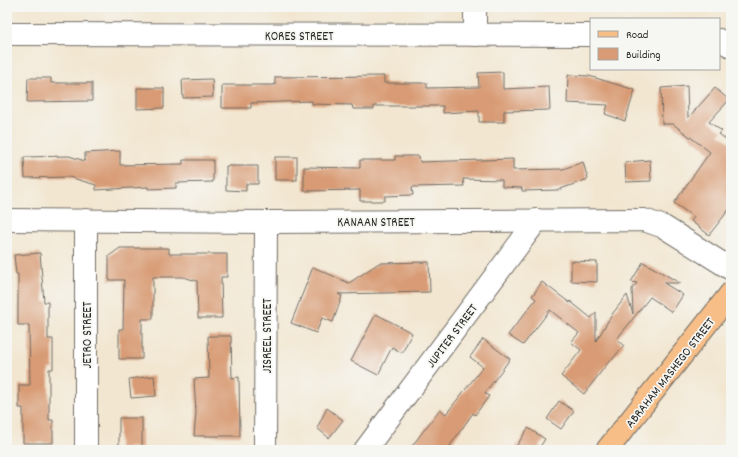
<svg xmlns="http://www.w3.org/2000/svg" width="738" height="457" font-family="Dekko,sans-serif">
  <rect width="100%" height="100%" fill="#f6f6f2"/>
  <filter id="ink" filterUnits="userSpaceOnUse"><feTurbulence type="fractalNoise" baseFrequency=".025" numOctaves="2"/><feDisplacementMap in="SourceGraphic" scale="8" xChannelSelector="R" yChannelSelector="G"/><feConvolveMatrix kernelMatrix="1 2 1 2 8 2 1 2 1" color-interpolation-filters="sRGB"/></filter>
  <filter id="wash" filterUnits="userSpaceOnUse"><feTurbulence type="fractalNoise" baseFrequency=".012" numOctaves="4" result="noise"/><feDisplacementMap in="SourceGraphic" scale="16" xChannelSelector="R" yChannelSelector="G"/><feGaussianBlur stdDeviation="0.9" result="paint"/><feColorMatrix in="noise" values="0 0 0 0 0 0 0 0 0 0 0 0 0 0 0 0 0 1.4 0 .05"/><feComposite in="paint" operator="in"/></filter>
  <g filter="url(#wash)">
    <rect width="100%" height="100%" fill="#f2e6d0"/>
    <g id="blocks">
      <g fill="#d89b75">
        <path d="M 503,72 L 503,89 L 549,87 L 550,110 L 504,111 L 504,122 L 479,122 L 479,111 L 443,113 L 443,106 L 374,106 L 374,109 L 353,109 L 352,105 L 312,104 L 312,101 L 251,103 L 251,108 L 222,108 L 222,85 L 275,85 L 275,77 L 384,76 L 384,83 L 427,83 L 427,88 L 479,87 L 478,73 Z"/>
        <path d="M 568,75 L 589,76 L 635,90 L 625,121 L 605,114 L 608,105 L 567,103 Z"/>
        <path d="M 28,78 L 51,78 L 51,83 L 92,83 L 92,101 L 27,102 Z"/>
        <path d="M 212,79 L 213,97 L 183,98 L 182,80 Z"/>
        <path d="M 687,86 L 688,118 L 715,88 L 729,100 L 709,122 L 722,131 L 719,134 L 731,143 L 731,207 L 709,235 L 691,221 L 694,217 L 674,203 L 710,152 L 673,124 L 662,124 L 661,88 Z"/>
        <path d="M 137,88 L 164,88 L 164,108 L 137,109 Z"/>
        <path d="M 120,151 L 120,165 L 183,164 L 183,160 L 213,160 L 213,182 L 176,183 L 176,188 L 148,189 L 148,187 L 96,190 L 96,185 L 69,177 L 25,178 L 24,157 L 69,156 L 85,161 L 85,153 Z"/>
        <path d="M 395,156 L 419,156 L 420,162 L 513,159 L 513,170 L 563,169 L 583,162 L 588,179 L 558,190 L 522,191 L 522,188 L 502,187 L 502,180 L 463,179 L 464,186 L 412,187 L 413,195 L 385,196 L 385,201 L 360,201 L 360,190 L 304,191 L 304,167 L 360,168 L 360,160 L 395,160 Z"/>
        <rect x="275" y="157" width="22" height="23"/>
        <path d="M 650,160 L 651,181 L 626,182 L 625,162 Z"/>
        <path d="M 226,166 L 258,166 L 258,184 L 246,184 L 246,191 L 226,190 Z"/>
        <path d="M 120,248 L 169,248 L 169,254 L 227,254 L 227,277 L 221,277 L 222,318 L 198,318 L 197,281 L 183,277 L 153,277 L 153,319 L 142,319 L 142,359 L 119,359 L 119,329 L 123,329 L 124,280 L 109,280 L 109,256 Z"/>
        <path d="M 40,253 L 44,302 L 48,302 L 48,339 L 53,339 L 53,369 L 49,369 L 49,420 L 53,420 L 53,443 L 23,443 L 23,408 L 19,408 L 19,385 L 30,385 L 29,325 L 18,325 L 18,274 L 16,274 L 14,255 Z"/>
        <path d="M 571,261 L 597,262 L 597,282 L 571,281 Z"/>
        <path d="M 429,262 L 430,292 L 338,294 L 342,296 L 333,322 L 322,318 L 316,333 L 291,323 L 313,267 L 349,283 L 379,263 Z"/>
        <path d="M 643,262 L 680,283 L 664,283 L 683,295 L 672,312 L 650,297 L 617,339 L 624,345 L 612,360 L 611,359 L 584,394 L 561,376 L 581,350 L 571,342 L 579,333 L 550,310 L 523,345 L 508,335 L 536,299 L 532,296 L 542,282 L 570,303 L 570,301 L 591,318 L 596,312 L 596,341 L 613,313 L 627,295 L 633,314 L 632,289 L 637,283 L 631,282 Z"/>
        <path d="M 376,314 L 412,333 L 402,353 L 392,347 L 378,375 L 351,361 Z"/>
        <path d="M 208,336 L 231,336 L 232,378 L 239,377 L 240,436 L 194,436 L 196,413 L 194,379 L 209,378 Z"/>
        <path d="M 483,339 L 510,359 L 485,393 L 489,396 L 475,415 L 473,413 L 447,450 L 409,450 L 440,409 L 446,414 L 483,367 L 470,357 Z"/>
        <path d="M 154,376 L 156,396 L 131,398 L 129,379 Z"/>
        <path d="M 559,401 L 574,411 L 561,429 L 547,419 Z"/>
        <path d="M 327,408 L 343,420 L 329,438 L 317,428 Z"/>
        <rect x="119" y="418" width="23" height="30"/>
        <path d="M 528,428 L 545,439 L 538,450 L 514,450 Z"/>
      </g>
    </g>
  </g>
  <g filter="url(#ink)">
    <use href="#blocks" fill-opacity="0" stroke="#716c65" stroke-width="1"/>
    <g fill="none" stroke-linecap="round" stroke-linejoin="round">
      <g stroke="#716c65" stroke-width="24">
        <g id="minor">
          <path d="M 475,7 L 475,35"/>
          <path d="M 7,34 L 591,35"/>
          <path d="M 719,40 L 731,46"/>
          <path d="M 7,220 L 266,222 L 644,220 L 664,227 L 731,269"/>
          <path d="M 86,450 L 86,220"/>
          <path d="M 265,450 L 266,222"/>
          <path d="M 365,450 L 537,220"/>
        </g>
      </g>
      <g stroke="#716c65" stroke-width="24">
        <path id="major" d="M 607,450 L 731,293"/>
      </g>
      <use href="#minor" stroke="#fff" stroke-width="22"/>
      <use href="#major" stroke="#f7be88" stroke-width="22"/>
    </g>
  </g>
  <g text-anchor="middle" stroke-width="3.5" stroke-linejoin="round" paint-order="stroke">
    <g font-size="13" fill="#2b2b2b" stroke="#f6f6f2">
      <text x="299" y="40">KORES STREET</text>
      <text x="376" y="226">KANAAN STREET</text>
      <text transform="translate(86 335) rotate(-90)" y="5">JETRO STREET</text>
      <text transform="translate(451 335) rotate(-53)" y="5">JUPITER STREET</text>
      <text transform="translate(266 336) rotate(-90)" y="5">JISREEL STREET</text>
      <text transform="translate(669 372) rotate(-52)" y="5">ABRAHAM MASHEGO STREET</text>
    </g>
  </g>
  <rect width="738" height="457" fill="none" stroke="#f6f6f2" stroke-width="24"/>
  <rect x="590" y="18" width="130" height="52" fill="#f6f6f2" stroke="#a5a5a2"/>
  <rect x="598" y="31" width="20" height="6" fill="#f7be88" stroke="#a5a5a2"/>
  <text x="626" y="38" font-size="12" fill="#2b2b2b">Road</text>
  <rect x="598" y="48" width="20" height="12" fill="#d89b75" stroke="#a5a5a2"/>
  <text x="626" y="58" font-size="12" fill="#2b2b2b">Building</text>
</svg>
